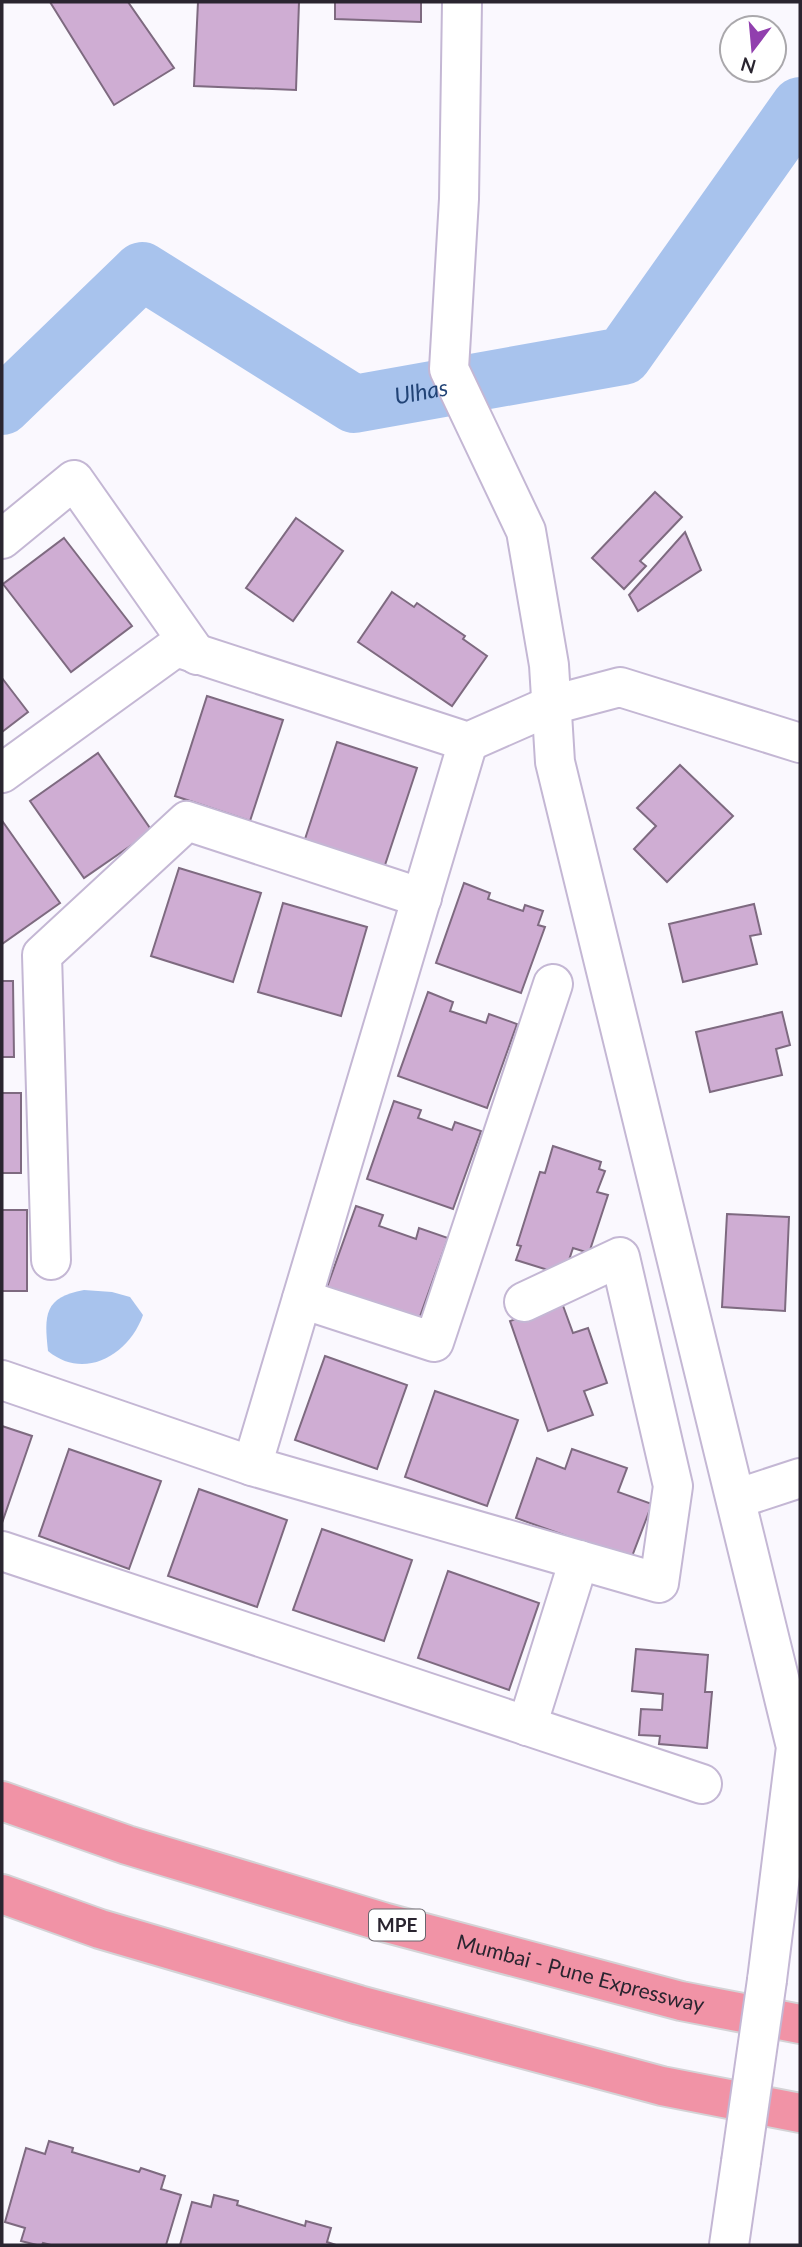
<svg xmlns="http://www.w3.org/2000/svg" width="802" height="2247" font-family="Lato,sans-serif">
  <rect width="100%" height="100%" fill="#faf8fe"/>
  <path fill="#a8c3ed" d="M 84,1290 L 112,1292 L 130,1297 L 143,1315 C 129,1355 84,1381 48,1351 C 44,1315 44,1297 84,1290 Z"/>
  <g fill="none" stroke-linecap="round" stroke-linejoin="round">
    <path stroke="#a8c3ed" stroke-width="58" id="s1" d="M 2,406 L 142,271 L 354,404 L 623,356 L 800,106"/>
  </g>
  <g fill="#cfadd3" stroke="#7e6a80" stroke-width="2">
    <path d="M 50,2 L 128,2 L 174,68 L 114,105 Z"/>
    <path d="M 198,2 L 299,2 L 296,90 L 194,86 Z"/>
    <path d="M 335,2 L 421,2 L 421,22 L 335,19 Z"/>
    <path d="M 655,492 L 682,517 L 640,561 L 646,566 L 624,589 L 592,558 Z"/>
    <path d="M 296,518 L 343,551 L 293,621 L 246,588 Z"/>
    <path d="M 685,532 L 701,570 L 638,611 L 629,595 Z"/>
    <path d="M 64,538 L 132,626 L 71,672 L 3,584 Z"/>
    <path d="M 392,592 L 414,607 L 417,603 L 465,636 L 463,639 L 487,656 L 452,706 L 358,642 Z"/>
    <path d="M 2,678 L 28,712 L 2,732 Z"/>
    <path d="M 207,696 L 283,720 L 250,821 L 175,796 Z"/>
    <path d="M 337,742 L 417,768 L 383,871 L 303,845 Z"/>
    <path d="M 98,753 L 152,831 L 84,878 L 30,801 Z"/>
    <path d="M 680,765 L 733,816 L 667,882 L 634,849 L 656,826 L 637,808 Z"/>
    <path d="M 3,822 L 60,903 L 2,944 L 2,823 Z"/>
    <path d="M 179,868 L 261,893 L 233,982 L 151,956 Z"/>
    <path d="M 464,883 L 490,893 L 488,899 L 523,911 L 525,905 L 543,911 L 538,925 L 545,927 L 521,993 L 436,963 Z"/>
    <path d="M 283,903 L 367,927 L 341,1016 L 258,992 Z"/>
    <path d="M 754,904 L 761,934 L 750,936 L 757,964 L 683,982 L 669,924 Z"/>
    <path d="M 2,981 L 13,981 L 14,1057 L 2,1057 Z"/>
    <path d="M 428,992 L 453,1002 L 450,1011 L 486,1023 L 489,1014 L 517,1024 L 487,1108 L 398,1076 Z"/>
    <path d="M 782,1012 L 790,1045 L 776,1049 L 782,1075 L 710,1092 L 696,1032 Z"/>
    <rect x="2" y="1093" width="19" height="80"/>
    <path d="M 394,1101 L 421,1110 L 418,1118 L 452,1130 L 455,1122 L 481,1131 L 453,1209 L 367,1179 Z"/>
    <path d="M 553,1146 L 601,1162 L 599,1169 L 605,1171 L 597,1192 L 608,1195 L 589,1253 L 573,1248 L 564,1275 L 516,1260 L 521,1246 L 517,1245 L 540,1172 L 545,1173 Z"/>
    <path d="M 356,1206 L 383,1215 L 379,1226 L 416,1239 L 419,1228 L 448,1238 L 418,1322 L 326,1290 Z"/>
    <rect x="2" y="1210" width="25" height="81"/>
    <path d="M 727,1214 L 789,1217 L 785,1311 L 722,1307 Z"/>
    <path d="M 562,1303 L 573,1333 L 588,1328 L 607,1383 L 584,1391 L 593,1415 L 548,1431 L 510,1321 Z"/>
    <path d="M 325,1356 L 407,1385 L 377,1469 L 295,1440 Z"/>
    <path d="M 435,1391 L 518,1420 L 487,1506 L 405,1477 Z"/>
    <path d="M 2,1426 L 32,1436 L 2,1523 Z"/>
    <path d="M 69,1449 L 161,1481 L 129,1569 L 39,1536 Z"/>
    <path d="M 572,1449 L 627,1468 L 618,1492 L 652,1504 L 631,1559 L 516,1518 L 537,1458 L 565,1469 Z"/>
    <path d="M 199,1489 L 287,1520 L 257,1607 L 168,1576 Z"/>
    <path d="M 322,1529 L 412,1560 L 384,1641 L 293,1610 Z"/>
    <path d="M 448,1571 L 539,1603 L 509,1690 L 418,1658 Z"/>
    <path d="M 636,1649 L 708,1655 L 705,1692 L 712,1692 L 707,1748 L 659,1744 L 660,1736 L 639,1735 L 641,1709 L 662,1710 L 663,1694 L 632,1691 Z"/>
    <path d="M 49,2141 L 73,2148 L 72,2152 L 139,2172 L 141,2168 L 165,2176 L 161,2189 L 181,2195 L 166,2245 L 51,2245 L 43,2243 L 42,2245 L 37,2245 L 21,2241 L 25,2228 L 5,2222 L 26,2148 L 45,2154 Z"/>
    <path d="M 214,2195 L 238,2201 L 237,2205 L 305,2226 L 306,2221 L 331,2228 L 327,2242 L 336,2245 L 180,2245 L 192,2202 L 211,2207 Z"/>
  </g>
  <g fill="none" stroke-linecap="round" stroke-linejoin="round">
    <g stroke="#c4b7d4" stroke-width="42">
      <g id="minor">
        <path d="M 462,2 L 459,199 L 449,369 L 526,531 L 549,665 L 555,762 L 796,1747 L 767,1980"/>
        <path d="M 2,539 L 74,480 L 197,655"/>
        <path d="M 468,742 L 252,1466 L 659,1583 L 673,1486 L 620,1257 L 524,1302"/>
        <path d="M 2,773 L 176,647 L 468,742 L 552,705 L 620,687 L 800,743"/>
        <path d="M 51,1260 L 42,955 L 187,821 L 422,898"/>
        <path d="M 302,1299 L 434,1342 L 553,984"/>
        <path d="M 2,1380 L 252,1466"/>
        <path d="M 736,1499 L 800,1478"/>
        <path d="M 2,1551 L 702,1784"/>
        <path d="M 527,1726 L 579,1560"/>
        <path d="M 729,2245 L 741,2162"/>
      </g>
    </g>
    <g stroke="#d4d3d6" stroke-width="42">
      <g id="highway">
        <path id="s2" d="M 2,1801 L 127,1845 L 383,1922 L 681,2001 L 800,2024"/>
        <path d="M 2,1894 L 100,1929 L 359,2005 L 662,2086 L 800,2113"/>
      </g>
    </g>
    <use href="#minor" stroke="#fff" stroke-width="38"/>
    <use href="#highway" stroke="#f193a6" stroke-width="38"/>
    <g stroke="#c4b7d4" stroke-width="42" stroke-linecap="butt">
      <path id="minor-bridge" d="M 741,2162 L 767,1980"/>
    </g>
    <use href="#minor-bridge" stroke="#fff" stroke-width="38"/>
  </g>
  <g text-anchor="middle" stroke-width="7" stroke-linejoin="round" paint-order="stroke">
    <rect fill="#fff" stroke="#6a666e" stroke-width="2" x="369" y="1909.5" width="56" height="31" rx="5"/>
    <g font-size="19" font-weight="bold" fill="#2a2530">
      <text x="397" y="1932">MPE</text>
    </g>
    <g font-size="21" fill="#2a2530" stroke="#fff">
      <text dy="7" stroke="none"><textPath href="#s2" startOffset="604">Mumbai - Pune Expressway</textPath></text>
    </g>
    <g font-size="23" font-style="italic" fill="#214376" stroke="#fff">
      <text dy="8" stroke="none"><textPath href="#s1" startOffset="513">Ulhas</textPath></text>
    </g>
  </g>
  <rect width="802" height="2247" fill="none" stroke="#2a2530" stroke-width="7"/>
  <g transform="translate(753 49) rotate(196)"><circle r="33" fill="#ffffff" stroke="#aaa8ac" stroke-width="2"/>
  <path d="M0-5L12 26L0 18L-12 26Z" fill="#913fae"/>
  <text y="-10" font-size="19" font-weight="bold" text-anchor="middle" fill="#2a2530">N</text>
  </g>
</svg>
